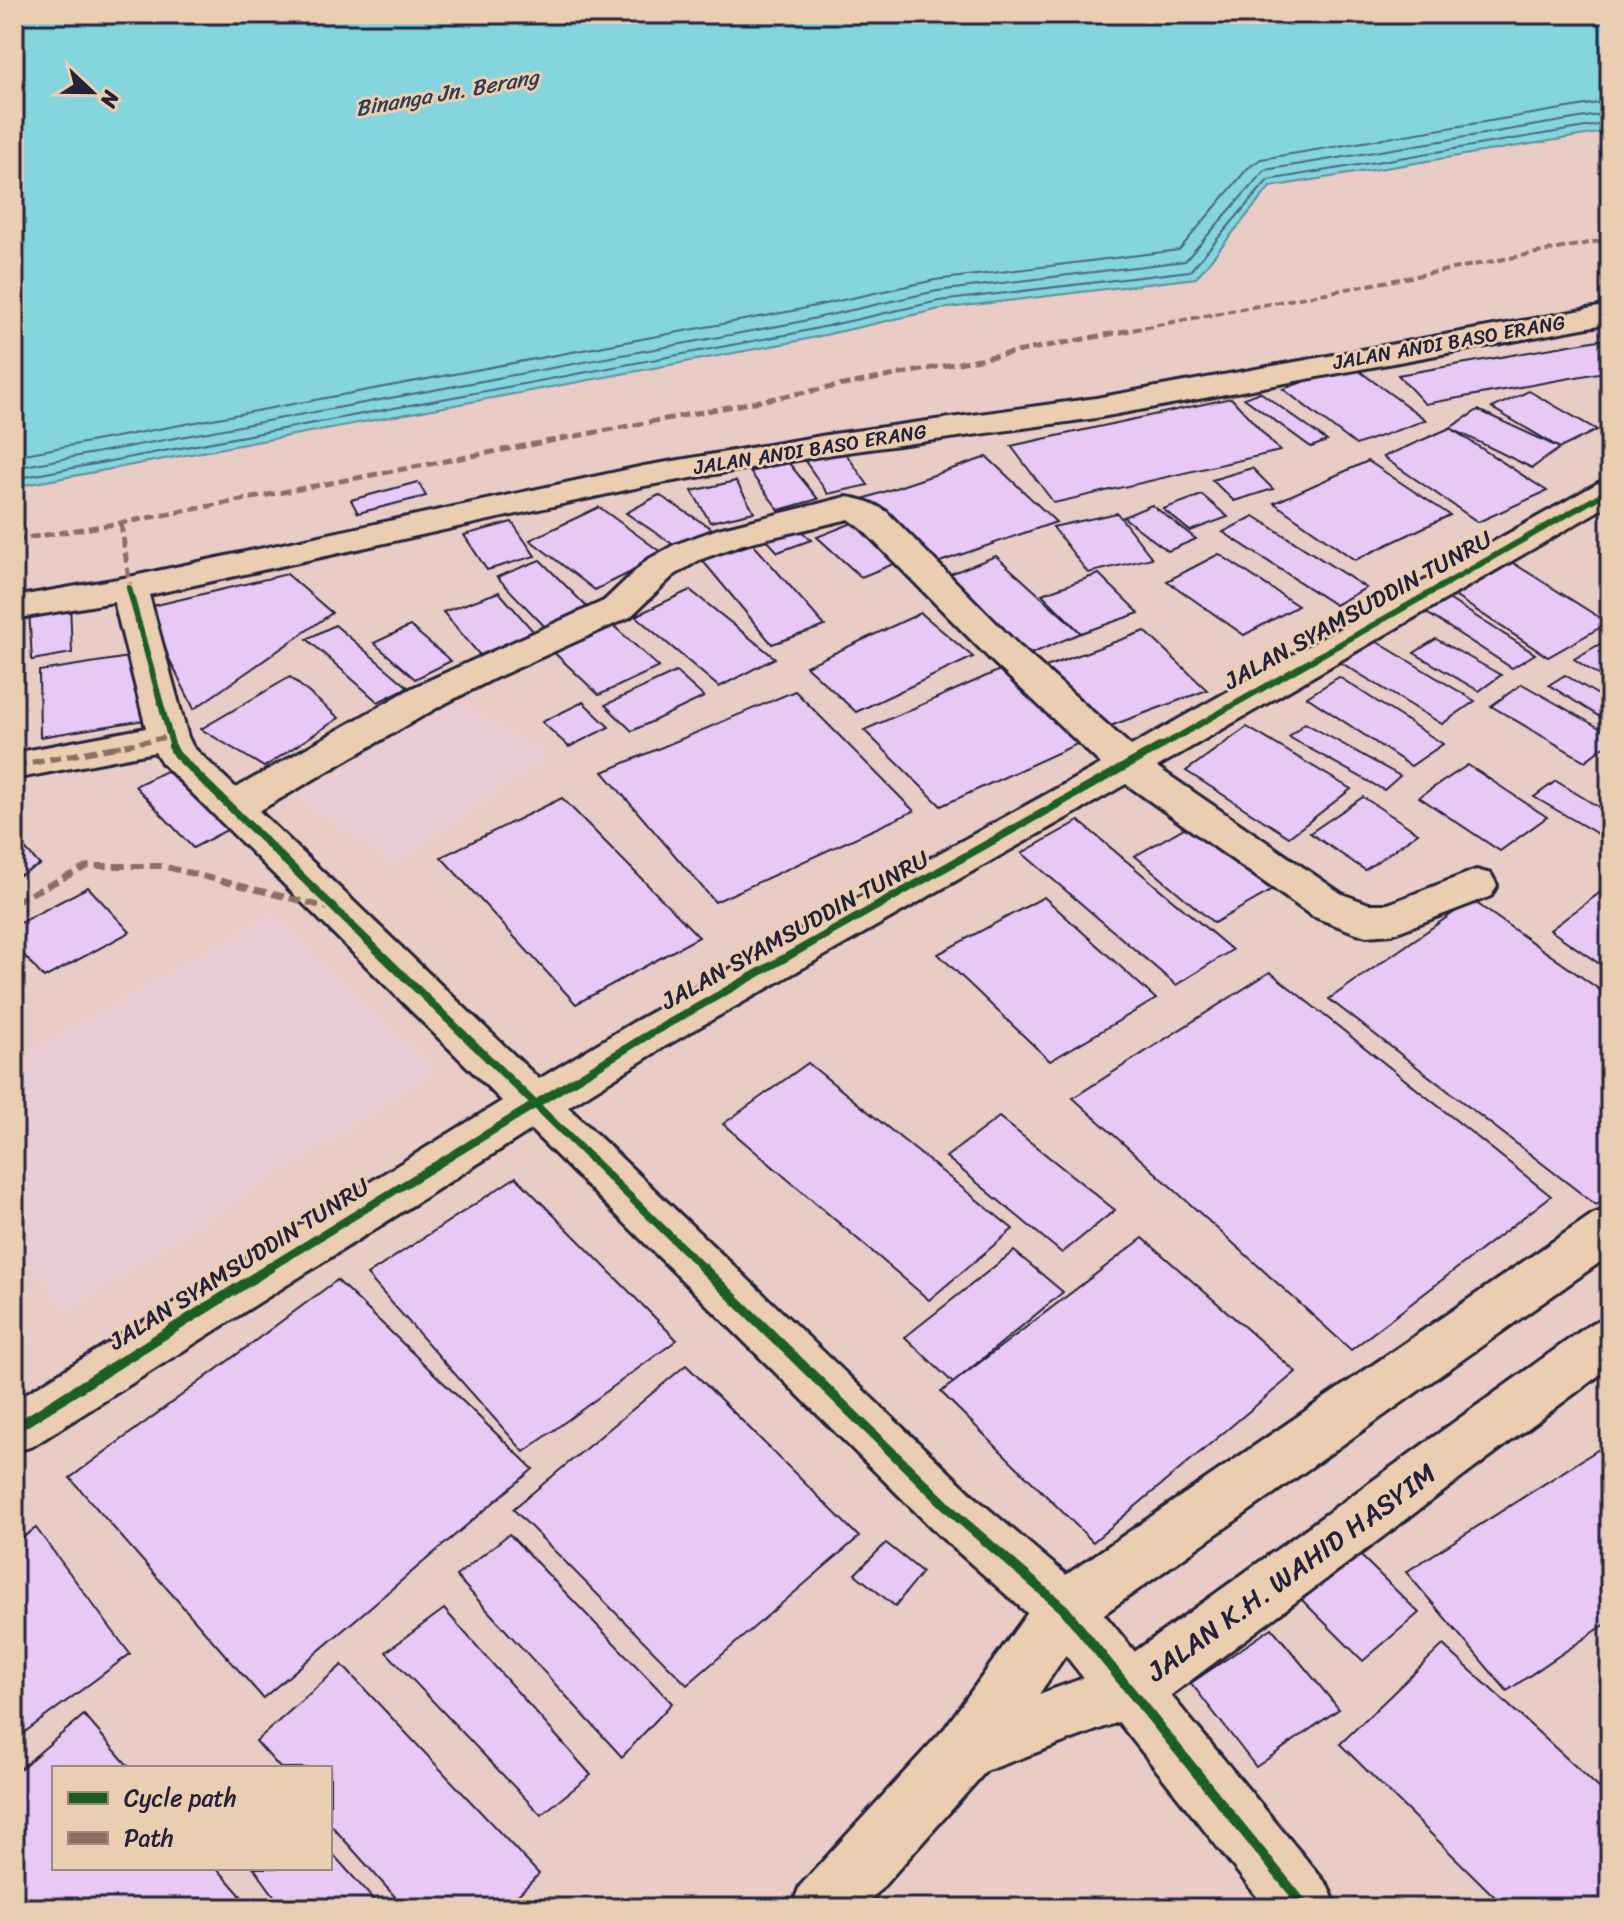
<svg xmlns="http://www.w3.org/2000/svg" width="1624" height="1922" font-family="Sriracha,sans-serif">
  <rect width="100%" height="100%" fill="#eaccc6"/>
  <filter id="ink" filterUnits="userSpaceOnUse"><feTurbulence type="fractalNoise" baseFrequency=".0125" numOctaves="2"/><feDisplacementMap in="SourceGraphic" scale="16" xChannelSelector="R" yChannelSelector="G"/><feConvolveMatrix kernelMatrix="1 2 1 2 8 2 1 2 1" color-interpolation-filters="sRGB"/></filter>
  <g filter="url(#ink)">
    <g fill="#e9cbd4">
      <path d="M 449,696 L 546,757 L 394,864 L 296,797 Z"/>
      <path d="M 270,914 L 435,1071 L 68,1310 L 14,1245 L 14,1062 Z"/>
    </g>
    <path fill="#84d5de" stroke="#5d8d9d" stroke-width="2" d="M 14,14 L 1610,14 L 1610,131 L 1270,187 L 1196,278 L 940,309 L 798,341 L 14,487 Z"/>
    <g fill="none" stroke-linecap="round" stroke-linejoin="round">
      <g stroke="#496a7c" stroke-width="2">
        <path d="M 14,456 L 792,311 L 935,280 L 1179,250 L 1248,168 L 1261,159 L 1610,101"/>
        <path d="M 14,468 L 794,323 L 937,291 L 1185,261 L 1265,170 L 1610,113"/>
        <path d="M 14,479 L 796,333 L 939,301 L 1190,271 L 1268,180 L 1610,123"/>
      </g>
    </g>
    <g fill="#e8c8f5" stroke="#22223b" stroke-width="2">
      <path d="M 1610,338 L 1610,371 L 1425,404 L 1398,375 Z"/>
      <path d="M 1351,365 L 1426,420 L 1356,445 L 1283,389 Z"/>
      <path d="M 1529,391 L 1597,430 L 1560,448 L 1492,408 Z"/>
      <path d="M 1260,392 L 1327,441 L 1311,447 L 1244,398 Z"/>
      <path d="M 1231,398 L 1280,451 L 1054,503 L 1011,446 Z"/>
      <path d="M 1478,410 L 1560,448 L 1532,468 L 1450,428 Z"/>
      <path d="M 1450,428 L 1547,491 L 1478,522 L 1383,457 Z"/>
      <path d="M 844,451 L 868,485 L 828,494 L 805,461 Z"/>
      <path d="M 987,457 L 1056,522 L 925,567 L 860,500 Z"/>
      <path d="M 1368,461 L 1450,515 L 1355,560 L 1274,503 Z"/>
      <path d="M 788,462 L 818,499 L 779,510 L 750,472 Z"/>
      <path d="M 1252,468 L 1273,489 L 1234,501 L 1212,480 Z"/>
      <path d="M 736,481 L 754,512 L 710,522 L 692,491 Z"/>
      <path d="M 418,482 L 426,496 L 358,513 L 351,500 Z"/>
      <path d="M 659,495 L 717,532 L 683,551 L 626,513 Z"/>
      <path d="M 1202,495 L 1228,517 L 1190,531 L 1163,509 Z"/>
      <path d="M 1152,505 L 1196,539 L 1168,551 L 1123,517 Z"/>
      <path d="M 599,507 L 665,555 L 595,590 L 530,540 Z"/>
      <path d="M 1117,513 L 1152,558 L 1088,573 L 1053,527 Z"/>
      <path d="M 1254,516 L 1366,588 L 1335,605 L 1223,532 Z"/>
      <path d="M 865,518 L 911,557 L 861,577 L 817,537 Z"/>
      <path d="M 512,522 L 535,556 L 487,570 L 464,535 Z"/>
      <path d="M 795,525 L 811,540 L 778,552 L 764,537 Z"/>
      <path d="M 753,544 L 825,626 L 772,644 L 702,560 Z"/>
      <path d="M 1219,554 L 1298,606 L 1244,635 L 1167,581 Z"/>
      <path d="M 996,556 L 1081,633 L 1021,658 L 937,579 Z"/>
      <path d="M 540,560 L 594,614 L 550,632 L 497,577 Z"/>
      <path d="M 1510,561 L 1608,623 L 1548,657 L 1450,593 Z"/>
      <path d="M 287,574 L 332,613 L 194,709 L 144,608 Z"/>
      <path d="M 1099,574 L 1139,613 L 1081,633 L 1042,594 Z"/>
      <path d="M 690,590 L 775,658 L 719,687 L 635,616 Z"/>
      <path d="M 1436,591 L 1535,654 L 1512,668 L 1413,604 Z"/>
      <path d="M 499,592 L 540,639 L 484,660 L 443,612 Z"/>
      <path d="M 70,603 L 72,653 L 32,660 L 29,610 Z"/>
      <path d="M 921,613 L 973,657 L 856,712 L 806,666 Z"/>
      <path d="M 606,619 L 659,667 L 599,695 L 546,645 Z"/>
      <path d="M 335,625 L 408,687 L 378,702 L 307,639 Z"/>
      <path d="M 410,626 L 451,661 L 415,679 L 374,643 Z"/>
      <path d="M 1145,631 L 1207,690 L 1102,729 L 1043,668 Z"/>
      <path d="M 1364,634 L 1475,701 L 1442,724 L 1330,656 Z"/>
      <path d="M 1610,638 L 1610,683 L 1574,659 Z"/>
      <path d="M 1436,639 L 1501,675 L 1479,691 L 1414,653 Z"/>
      <path d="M 142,655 L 145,720 L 40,737 L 39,671 Z"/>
      <path d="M 1007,667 L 1088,739 L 941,806 L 864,730 Z"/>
      <path d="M 676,672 L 704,697 L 632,731 L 605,705 Z"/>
      <path d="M 1565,675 L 1610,702 L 1610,710 L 1600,717 L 1549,685 Z"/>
      <path d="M 290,677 L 339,718 L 264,767 L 201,729 Z"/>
      <path d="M 1339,677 L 1443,744 L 1411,766 L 1307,697 Z"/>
      <path d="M 1522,684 L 1610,734 L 1610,742 L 1585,761 L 1491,706 Z"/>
      <path d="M 795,691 L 914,811 L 715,902 L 603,772 Z"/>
      <path d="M 583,702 L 609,727 L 569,747 L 542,722 Z"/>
      <path d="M 1305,723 L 1400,776 L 1384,790 L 1289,737 Z"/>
      <path d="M 1247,727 L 1351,789 L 1289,837 L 1186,771 Z"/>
      <path d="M 1468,765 L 1547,817 L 1500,851 L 1419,797 Z"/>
      <path d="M 170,769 L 227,830 L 193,848 L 135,786 Z"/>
      <path d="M 1556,781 L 1610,814 L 1610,841 L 1534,797 Z"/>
      <path d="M 1363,797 L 1418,833 L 1365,870 L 1310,833 Z"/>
      <path d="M 562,798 L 699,937 L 576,1004 L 441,857 Z"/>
      <path d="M 1079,821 L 1232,950 L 1176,985 L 1022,853 Z"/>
      <path d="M 1193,823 L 1274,889 L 1214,923 L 1135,856 Z"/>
      <path d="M 14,837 L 40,865 L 14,878 Z"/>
      <path d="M 1610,885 L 1610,971 L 1550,930 Z"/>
      <path d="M 88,887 L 130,932 L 44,978 L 14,944 L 14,926 Z"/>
      <path d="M 1044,897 L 1156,999 L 1050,1061 L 938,954 Z"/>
      <path d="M 1472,900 L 1610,997 L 1610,1193 L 1596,1205 L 1329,999 Z"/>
      <path d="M 1270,972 L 1551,1196 L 1351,1350 L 1073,1098 Z"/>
      <path d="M 808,1063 L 1013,1229 L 929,1300 L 723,1124 Z"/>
      <path d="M 999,1117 L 1115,1210 L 1062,1253 L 946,1157 Z"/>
      <path d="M 516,1177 L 677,1340 L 524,1452 L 367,1275 Z"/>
      <path d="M 1143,1238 L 1296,1372 L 1093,1542 L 941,1392 Z"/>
      <path d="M 1014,1251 L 1063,1292 L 953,1383 L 905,1337 Z"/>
      <path d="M 337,1280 L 533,1469 L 263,1698 L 70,1478 Z"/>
      <path d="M 686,1365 L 859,1537 L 687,1685 L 513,1509 Z"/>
      <path d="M 1610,1442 L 1610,1621 L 1507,1691 L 1406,1572 Z"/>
      <path d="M 36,1528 L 130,1654 L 14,1740 L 14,1544 Z"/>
      <path d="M 509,1534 L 672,1703 L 622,1757 L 456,1576 Z"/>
      <path d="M 886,1543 L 922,1572 L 895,1606 L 855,1574 Z"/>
      <path d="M 1354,1549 L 1419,1613 L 1363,1661 L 1298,1596 Z"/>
      <path d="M 444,1609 L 591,1775 L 541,1815 L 386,1652 Z"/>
      <path d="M 1272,1628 L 1339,1709 L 1256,1767 L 1191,1683 Z"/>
      <path d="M 1443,1645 L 1610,1798 L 1610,1908 L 1506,1908 L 1340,1744 Z"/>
      <path d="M 342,1665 L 539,1874 L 505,1908 L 405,1908 L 330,1824 L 330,1768 L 280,1768 L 256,1741 Z"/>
      <path d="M 84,1715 L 130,1768 L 54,1768 L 54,1868 L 217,1868 L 241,1896 L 228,1908 L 14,1908 L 14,1774 Z"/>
      <path d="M 330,1851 L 381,1908 L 283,1908 L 254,1868 L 330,1868 Z"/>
    </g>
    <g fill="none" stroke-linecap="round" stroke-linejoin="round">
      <g stroke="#22223b" stroke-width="6">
        <path id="minor" d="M 1610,305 L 1610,323 L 1096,418 L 833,454 L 644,486 L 149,595 L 188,737 L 193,747 L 236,788 L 412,688 L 604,601 L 647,560 L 674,545 L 718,529 L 846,497 C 863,499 873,503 887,512 L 1018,645 L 1131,746 L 1598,483 L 1610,480 L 1610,504 L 1157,767 L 1342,894 L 1369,904 L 1388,904 L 1476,870 L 1491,874 L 1497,885 L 1491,896 L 1392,934 L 1366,936 L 1351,931 L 1312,916 L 1126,784 L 664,1047 L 568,1107 L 978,1500 L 1084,1590 L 1092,1609 L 1084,1628 L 1064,1636 L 1044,1628 L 940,1536 L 531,1130 L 33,1446 L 14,1452 L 14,1401 L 502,1101 L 162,763 L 155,752 L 14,779 L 14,753 L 146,728 L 114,602 L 14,619 L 14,597 L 129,577 L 644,466 L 833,434 L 1096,398 ZM 849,519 L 861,528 L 992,661 L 1101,764 L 632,1023 L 539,1079 L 259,811 L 440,706 L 495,678 L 630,617 L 673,576 L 699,560 L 743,544 Z"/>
      </g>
      <g stroke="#22223b" stroke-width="6">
        <path id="tertiary" d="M 1064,1582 L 1084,1590 L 1328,1886 L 1337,1908 L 1266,1908 L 1044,1628 L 1036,1609 L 1044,1590 Z"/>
      </g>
      <g stroke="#22223b" stroke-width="6">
        <path id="trunk" d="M 1610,1208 L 1610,1255 L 1084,1628 L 1039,1694 L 1112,1668 L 1592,1323 L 1610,1316 L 1610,1367 L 1151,1710 L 986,1771 L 864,1908 L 791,1908 L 800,1886 L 945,1728 L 1044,1590 L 1593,1214 Z"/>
      </g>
      <use href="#minor" fill="#ebceb2" fill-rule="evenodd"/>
      <use href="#tertiary" fill="#ebceb2" fill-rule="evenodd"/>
      <use href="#trunk" fill="#ebceb2" fill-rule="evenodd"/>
      <path stroke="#8d6e63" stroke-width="4" stroke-dasharray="8 4" stroke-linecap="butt" d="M 1121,332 L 1610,239"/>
      <g stroke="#8d6e63" stroke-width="5" stroke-dasharray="10 5" stroke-linecap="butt">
        <path d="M 121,523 L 131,594"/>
        <path d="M 14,540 L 121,523 L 1131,330"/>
        <path d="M 110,748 L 168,737 L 166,730"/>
      </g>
      <g stroke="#8d6e63" stroke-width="6" stroke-dasharray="12 6" stroke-linecap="butt">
        <path d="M 14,766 L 121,746"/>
        <path d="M 14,902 L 88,866 L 162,866 L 329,908"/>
      </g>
      <g stroke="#ebceb2" stroke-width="10">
        <g id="cycleway-far2">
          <path d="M 129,588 L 173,748"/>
          <path d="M 1158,748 L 1610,490"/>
        </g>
      </g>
      <g stroke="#ebceb2" stroke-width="13">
        <g id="cycleway-far1">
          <path d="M 172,746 L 176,754 L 704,1269"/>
          <path d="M 267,1269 L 648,1035 L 1161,746"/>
        </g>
      </g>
      <g stroke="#ebceb2" stroke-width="15">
        <g id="cycleway">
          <path d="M 702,1267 L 959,1518 L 1064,1609 L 1306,1908"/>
          <path d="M 14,1429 L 271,1267"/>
        </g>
      </g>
      <use href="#cycleway-far2" stroke="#1b5e20" stroke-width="6"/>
      <use href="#cycleway-far1" stroke="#1b5e20" stroke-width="8"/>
      <use href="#cycleway" stroke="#1b5e20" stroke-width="10"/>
    </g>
  </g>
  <g text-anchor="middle" stroke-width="6" stroke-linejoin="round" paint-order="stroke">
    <g font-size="20" fill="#22223b" stroke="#ebceb2">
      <text transform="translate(1449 342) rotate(-10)" y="7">JALAN ANDI BASO ERANG</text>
      <text transform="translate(810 449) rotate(-9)" y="7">JALAN ANDI BASO ERANG</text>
    </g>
    <g font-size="22" font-style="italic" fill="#313d53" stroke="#ebceb2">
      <text transform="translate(447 92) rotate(-10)" y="8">Binanga Jn. Berang</text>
    </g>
    <g font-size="24" fill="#22223b" stroke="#ebceb2">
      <text transform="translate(1358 610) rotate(-29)" y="8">JALAN SYAMSUDDIN TUNRU</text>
      <text transform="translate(795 930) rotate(-29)" y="8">JALAN SYAMSUDDIN TUNRU</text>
      <text transform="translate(239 1264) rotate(-32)" y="8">JALAN SYAMSUDDIN TUNRU</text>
    </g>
    <g font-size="28" fill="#22223b" stroke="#ebceb2">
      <text transform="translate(1291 1572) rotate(-36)" y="10">JALAN K.H. WAHID HASYIM</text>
    </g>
  </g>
  <rect width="1624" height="1922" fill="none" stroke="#ebceb2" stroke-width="48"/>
  <rect x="24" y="24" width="1576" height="1874" fill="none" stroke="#22223b" stroke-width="3" filter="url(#ink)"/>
  <rect x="52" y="1766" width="280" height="104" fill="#ebceb2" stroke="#9b8982" stroke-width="2"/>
  <rect x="68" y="1792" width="40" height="12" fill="#1b5e20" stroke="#9b8982" stroke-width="2"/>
  <text x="124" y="1806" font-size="24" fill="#22223b">Cycle path</text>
  <rect x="68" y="1832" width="40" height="12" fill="#8d6e63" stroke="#9b8982" stroke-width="2"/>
  <text x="124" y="1846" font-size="24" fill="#22223b">Path</text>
  <g transform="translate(92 92) rotate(112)" stroke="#ebceb2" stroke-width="6" paint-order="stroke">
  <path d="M0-6L14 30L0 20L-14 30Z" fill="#22223b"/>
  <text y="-12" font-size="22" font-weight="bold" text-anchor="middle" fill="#22223b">N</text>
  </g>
</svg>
